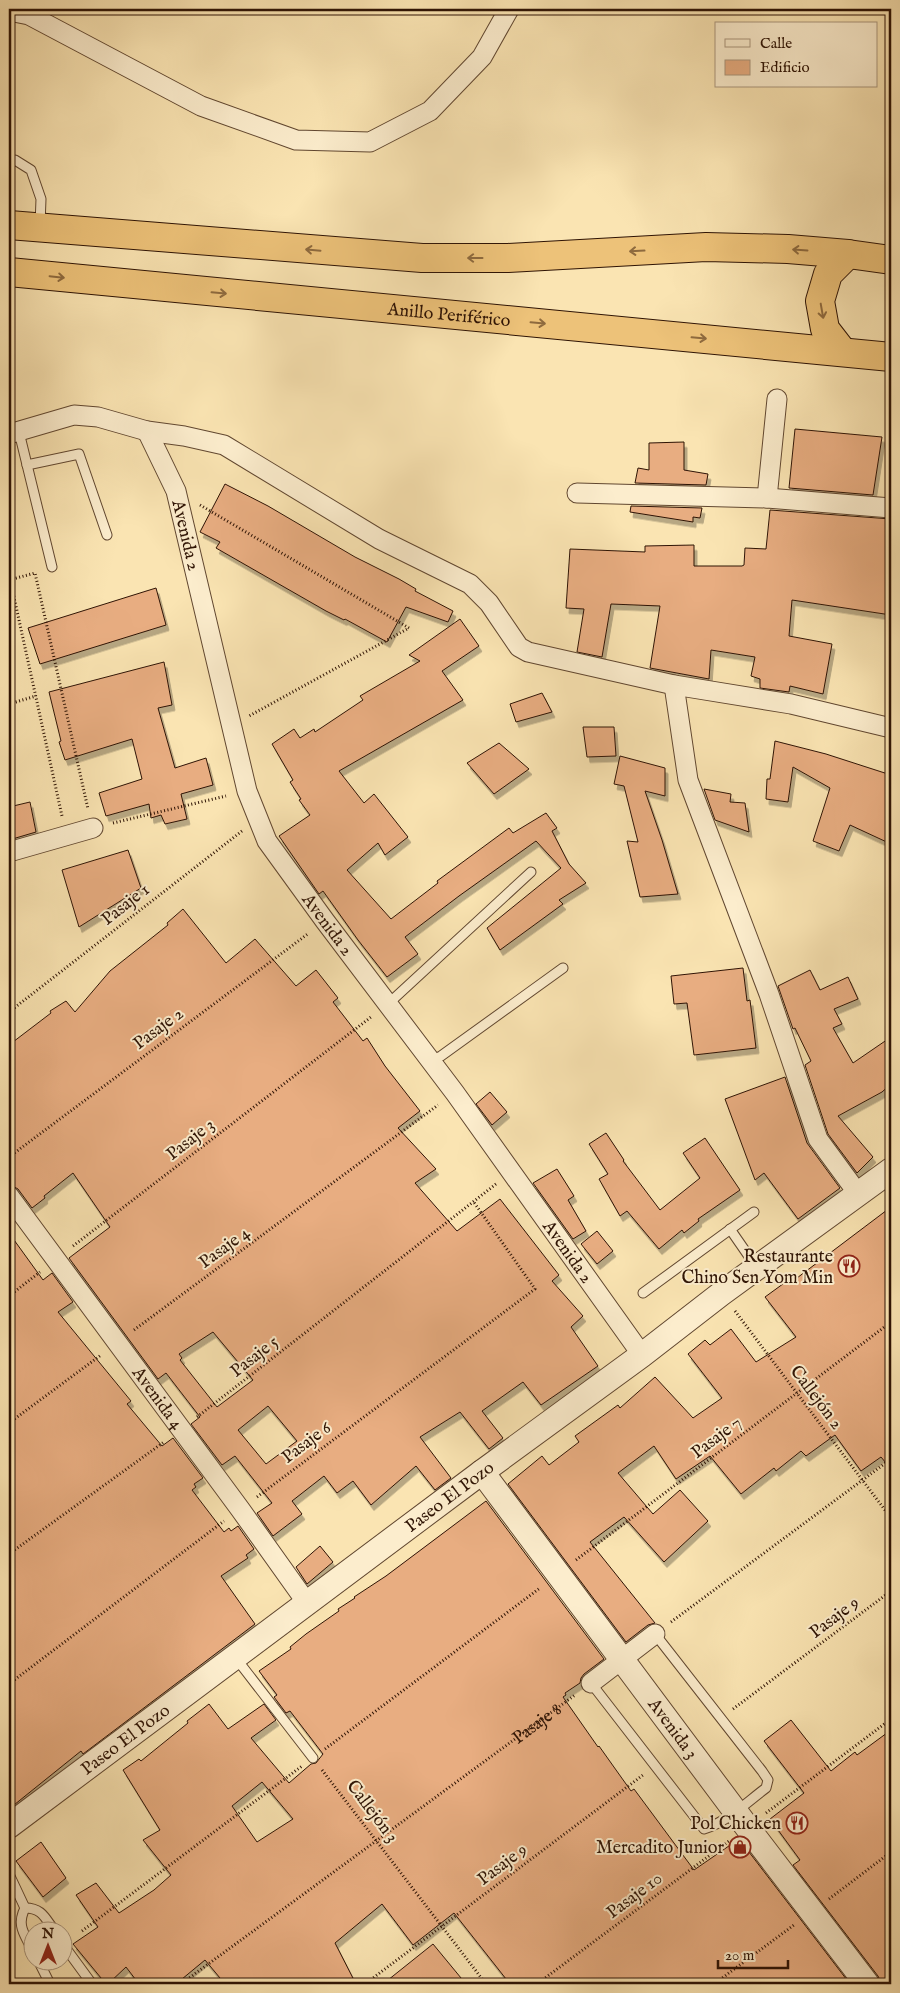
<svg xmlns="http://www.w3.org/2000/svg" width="900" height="1993" font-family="'IM FELL English',serif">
  <defs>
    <filter id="shadow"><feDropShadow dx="3" dy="5.5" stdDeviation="0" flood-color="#0004"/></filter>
  </defs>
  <rect width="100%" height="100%" fill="#fae4b2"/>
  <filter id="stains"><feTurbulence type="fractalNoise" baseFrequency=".004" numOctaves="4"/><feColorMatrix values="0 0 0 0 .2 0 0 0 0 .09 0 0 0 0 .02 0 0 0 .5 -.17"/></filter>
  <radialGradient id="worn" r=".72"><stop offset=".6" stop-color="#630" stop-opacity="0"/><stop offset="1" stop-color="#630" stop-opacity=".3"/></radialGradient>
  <g fill="#e8ad81" stroke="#2e1304" fill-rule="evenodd" filter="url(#shadow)">
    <path d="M 795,429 L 882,437 L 873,495 L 789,488 Z"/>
    <path d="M 684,442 L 684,470 L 708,474 L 706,485 L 635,483 L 638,468 L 649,470 L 649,443 Z"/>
    <path d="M 225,484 L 268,506 L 355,557 L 399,579 L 416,589 L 415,591 L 453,611 L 448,622 L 406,607 L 387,642 L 345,619 L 344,620 L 326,611 L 216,548 L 220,542 L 200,532 Z"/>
    <path d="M 631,506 L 702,508 L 700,518 L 693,517 L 693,522 L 630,512 Z"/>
    <path d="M 770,510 L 891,519 L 891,615 L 792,600 L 789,636 L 832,644 L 823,694 L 790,686 L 789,692 L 760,688 L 760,679 L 751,676 L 755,657 L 711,650 L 709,679 L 650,668 L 660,606 L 611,604 L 602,657 L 577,652 L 584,609 L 566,608 L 570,549 L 645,552 L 645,546 L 694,545 L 694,566 L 742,566 L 744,565 L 745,548 L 766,549 Z"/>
    <path d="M 156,588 L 166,625 L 40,664 L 28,628 Z"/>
    <path d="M 460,619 L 479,646 L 442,671 L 463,700 L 339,771 L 364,803 L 374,794 L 408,837 L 385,855 L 378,843 L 347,870 L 391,919 L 438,883 L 437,881 L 509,828 L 513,833 L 546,813 L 557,828 L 552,831 L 569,864 L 586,883 L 559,900 L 563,904 L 500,950 L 487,928 L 561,868 L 536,841 L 459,896 L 405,937 L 418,954 L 387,977 L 358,940 L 323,891 L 319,894 L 279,836 L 310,815 L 299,800 L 301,799 L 290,782 L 293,780 L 272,744 L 294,729 L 300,738 L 314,729 L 315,732 L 363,700 L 360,696 L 420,661 L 409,655 Z"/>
    <path d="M 164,662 L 172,705 L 158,708 L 175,768 L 206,758 L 213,785 L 181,794 L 187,819 L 165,824 L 161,815 L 151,818 L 149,804 L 106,816 L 99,793 L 142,779 L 132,739 L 65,760 L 59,742 L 61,741 L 49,692 Z"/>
    <path d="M 542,693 L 552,712 L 516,722 L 510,704 Z"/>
    <path d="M 583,727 L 614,727 L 616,756 L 587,757 Z"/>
    <path d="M 775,741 L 826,754 L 891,775 L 891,844 L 850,825 L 839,851 L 813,841 L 830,788 L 793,767 L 788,802 L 766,799 L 767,779 L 770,779 Z"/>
    <path d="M 499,743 L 529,769 L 494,794 L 467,763 Z"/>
    <path d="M 620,756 L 665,768 L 665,796 L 645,791 L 662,840 L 678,894 L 640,897 L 627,841 L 638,842 L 624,786 L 614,784 Z"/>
    <path d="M 704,789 L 731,794 L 730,802 L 745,803 L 749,832 L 715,820 Z"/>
    <path d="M 30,802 L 36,832 L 9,840 L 9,807 Z"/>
    <path d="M 128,850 L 141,888 L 79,927 L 62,870 Z"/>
    <path d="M 183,909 L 226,963 L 255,939 L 296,986 L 316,970 L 338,998 L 333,1002 L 363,1041 L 367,1038 L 385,1066 L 420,1111 L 398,1128 L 436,1169 L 415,1183 L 457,1231 L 500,1199 L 559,1275 L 552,1281 L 583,1316 L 571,1327 L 598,1366 L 541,1405 L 523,1382 L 482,1411 L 503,1438 L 489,1449 L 460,1412 L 420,1437 L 451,1478 L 435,1490 L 416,1466 L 371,1505 L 353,1481 L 337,1493 L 324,1476 L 292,1501 L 302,1514 L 273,1536 L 257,1513 L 272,1503 L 235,1456 L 222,1465 L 191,1424 L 200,1417 L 166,1373 L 158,1379 L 69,1258 L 110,1227 L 73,1173 L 44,1196 L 45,1198 L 32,1208 L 18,1189 L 9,1184 L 9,1045 L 51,1013 L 50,1011 L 66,1001 L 75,1012 L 110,971 L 168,925 L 167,923 ZM 213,1332 L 253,1380 L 217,1407 L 180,1360 L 182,1358 L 179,1354 ZM 268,1406 L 297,1441 L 266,1464 L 238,1430 Z"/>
    <path d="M 743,968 L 747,1001 L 750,1000 L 756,1048 L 694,1055 L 687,1003 L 674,1004 L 671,976 Z"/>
    <path d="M 810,970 L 820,990 L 848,977 L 858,999 L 834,1009 L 842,1024 L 833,1028 L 853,1063 L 891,1037 L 891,1084 L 882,1092 L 838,1116 L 873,1157 L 857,1173 L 828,1134 L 805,1065 L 811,1061 L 795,1028 L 793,1029 L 778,986 Z"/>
    <path d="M 785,1077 L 807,1143 L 840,1188 L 798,1219 L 764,1173 L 755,1180 L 725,1099 Z"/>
    <path d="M 490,1092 L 507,1112 L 492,1125 L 476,1104 Z"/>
    <path d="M 606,1133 L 624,1160 L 623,1161 L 660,1210 L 700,1178 L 683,1153 L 705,1138 L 740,1190 L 698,1219 L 699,1221 L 684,1233 L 682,1230 L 659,1249 L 627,1211 L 620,1216 L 599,1179 L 608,1174 L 589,1144 Z"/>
    <path d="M 557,1169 L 574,1196 L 568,1200 L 586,1231 L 573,1239 L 533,1183 Z"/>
    <path d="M 891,1207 L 891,1469 L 881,1457 L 861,1471 L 835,1435 L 806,1456 L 801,1451 L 776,1471 L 774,1468 L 741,1494 L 710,1456 L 676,1479 L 654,1446 L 618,1473 L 653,1514 L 680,1490 L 708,1521 L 664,1562 L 624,1517 L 590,1542 L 655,1623 L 648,1625 L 626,1642 L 508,1484 L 542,1456 L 549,1465 L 579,1442 L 575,1436 L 618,1405 L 620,1408 L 655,1377 L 693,1418 L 722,1398 L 688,1354 L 705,1340 L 710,1345 L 731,1329 L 756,1362 L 796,1337 L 765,1297 L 787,1281 L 789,1284 Z"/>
    <path d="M 597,1231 L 613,1251 L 597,1264 L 581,1244 Z"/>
    <path d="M 9,1233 L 43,1280 L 52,1273 L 73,1302 L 58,1312 L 131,1401 L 127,1404 L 162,1446 L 173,1438 L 203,1478 L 194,1484 L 196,1487 L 192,1490 L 224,1532 L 229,1528 L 231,1531 L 238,1526 L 254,1549 L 246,1555 L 248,1558 L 221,1576 L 255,1624 L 83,1754 L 81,1751 L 9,1809 Z"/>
    <path d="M 486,1501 L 604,1659 L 584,1674 L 581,1678 L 580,1683 L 565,1693 L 566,1695 L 563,1697 L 598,1747 L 599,1746 L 631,1791 L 634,1789 L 694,1870 L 739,1839 L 850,1984 L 510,1984 L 454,1913 L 413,1945 L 382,1904 L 335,1943 L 356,1984 L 225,1984 L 205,1960 L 176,1984 L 139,1984 L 126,1967 L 108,1984 L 106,1984 L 73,1944 L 98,1927 L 76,1895 L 96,1883 L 119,1913 L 154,1890 L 171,1875 L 143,1840 L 160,1830 L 123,1770 L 139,1759 L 141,1761 L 188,1723 L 187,1721 L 209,1704 L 228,1729 L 264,1704 L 276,1720 L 251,1738 L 289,1783 L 311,1764 L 316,1763 L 323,1754 L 290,1711 L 286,1713 L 274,1697 L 277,1695 L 259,1671 L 291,1649 L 290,1647 L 306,1634 L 339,1611 L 338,1609 L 355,1598 L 354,1597 L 386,1576 ZM 262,1782 L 293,1819 L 257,1842 L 232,1806 Z"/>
    <path d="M 320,1546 L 333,1562 L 307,1584 L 296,1567 Z"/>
    <path d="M 791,1720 L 831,1771 L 855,1752 L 857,1755 L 891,1730 L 891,1974 L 881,1982 L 878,1976 L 793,1865 L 800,1860 L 770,1819 L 804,1793 L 764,1741 Z"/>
    <path d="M 41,1842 L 66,1878 L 43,1897 L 16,1861 Z"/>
    <path d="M 433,1944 L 466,1984 L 383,1984 Z"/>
  </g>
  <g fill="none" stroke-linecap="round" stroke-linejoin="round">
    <g stroke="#614730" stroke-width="11">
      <g id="service">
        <path d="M 9,160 L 15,160 L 31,170 L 41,199 L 40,225"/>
        <path d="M 19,432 L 52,567"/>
        <path d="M 27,465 L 79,454 L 107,535"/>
        <path d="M 388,1004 L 531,872"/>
        <path d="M 431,1061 L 441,1056 L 563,968"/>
        <path d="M 730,1229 L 757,1268"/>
        <path d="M 643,1293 L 754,1212"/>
        <path d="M 235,1657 L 313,1758"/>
        <path d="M 591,1683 L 704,1829 C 727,1822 747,1802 766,1788 L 768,1780 L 762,1771 L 655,1634"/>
        <path d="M 9,1874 L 25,1908"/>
        <path d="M 25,1908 C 16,1926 25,1934 32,1950"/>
        <path d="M 25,1908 C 42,1908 45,1918 54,1930"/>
        <path d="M 62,1943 L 92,1984"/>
        <path d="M 38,1960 L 50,1984"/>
      </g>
    </g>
    <g stroke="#614730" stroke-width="21">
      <g id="minor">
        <path d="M 9,11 L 29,15 L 201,106 L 296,140 L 370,142 L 430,111 L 482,57 L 509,9"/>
        <path id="s2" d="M 147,431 L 176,491 L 247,791 L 267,841 L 325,921 L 455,1093 L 642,1355"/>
        <path d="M 9,434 L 74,415 L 98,417 L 147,431 L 184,436 L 224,445 L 379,539 L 470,584 L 489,603 L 519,647 L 528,652 L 674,685 L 791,704 L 891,728"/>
        <path d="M 577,493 L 767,498 L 891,508"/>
        <path d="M 767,498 L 777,399"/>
        <path d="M 674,685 L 688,780 L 769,994 L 818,1139 L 859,1195"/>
        <path d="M 9,852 L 93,828"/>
        <path id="s3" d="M 9,1196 L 240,1509 L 307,1603"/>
        <path d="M 591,1683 L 655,1634"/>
      </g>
    </g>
    <g stroke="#614730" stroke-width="26">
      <g id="tertiary">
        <path id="s4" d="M 482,1472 L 747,1827 L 867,1984"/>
        <path id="s5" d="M 9,1826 L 482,1472 L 642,1355 L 722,1293 L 891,1170"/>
      </g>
    </g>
    <g stroke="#2e1304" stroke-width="30">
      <g id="trunk">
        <path d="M 9,225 L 422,258 L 508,258 L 706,247 L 788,249 L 848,254 L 891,260"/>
        <path id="s6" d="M 9,272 L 891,357"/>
        <path d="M 842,351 L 825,329 L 820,301 L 828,274 L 848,254"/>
      </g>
    </g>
    <g stroke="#2e1304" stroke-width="3" stroke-dasharray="1 2.5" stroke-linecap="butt">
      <path d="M 200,505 L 409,628 L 249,716"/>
      <path d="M 10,579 L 62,816"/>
      <path d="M 9,580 L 35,573 L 88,809"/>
      <path d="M 9,704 L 36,696"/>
      <path d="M 113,823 L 226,796"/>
      <path d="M 9,1012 L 242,831"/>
      <path d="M 9,1157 L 309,933"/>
      <path d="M 73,1246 L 371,1017"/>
      <path d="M 9,1296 L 40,1272"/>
      <path d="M 735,1311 L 891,1518"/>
      <path d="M 134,1330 L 438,1105"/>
      <path d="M 197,1417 L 496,1184"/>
      <path d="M 9,1423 L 101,1355"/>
      <path d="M 257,1497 L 535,1289 L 473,1201"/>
      <path d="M 9,1554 L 164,1442"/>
      <path d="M 576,1560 L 891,1322"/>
      <path d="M 671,1622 L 891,1459"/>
      <path d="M 9,1684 L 224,1521"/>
      <path d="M 733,1709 L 891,1591"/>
      <path d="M 325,1749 L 540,1588"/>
      <path d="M 322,1770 L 486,1984"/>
      <path d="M 766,1813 L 891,1719"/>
      <path d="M 829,1899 L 891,1852"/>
      <path d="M 82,1931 L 302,1766"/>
      <path id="s1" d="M 181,1984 L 575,1695"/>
      <path d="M 365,1984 L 643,1775"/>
      <path d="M 537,1984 L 729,1841"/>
      <path d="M 714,1984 L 794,1925"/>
    </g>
    <use href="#service" stroke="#fcedcd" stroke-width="9"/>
    <use href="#minor" stroke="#fcedcd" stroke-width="19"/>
    <use href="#tertiary" stroke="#fcedcd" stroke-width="24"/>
    <use href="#trunk" stroke="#edc279" stroke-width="28"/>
  </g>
  <defs><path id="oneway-shaft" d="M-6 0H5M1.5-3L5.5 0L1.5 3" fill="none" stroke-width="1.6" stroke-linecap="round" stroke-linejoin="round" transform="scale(1.25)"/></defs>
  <g stroke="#8e6a3e">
    <use href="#oneway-shaft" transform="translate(313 250) rotate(-175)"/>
    <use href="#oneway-shaft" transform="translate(800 250) rotate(-176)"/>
    <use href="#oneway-shaft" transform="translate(637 251) rotate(177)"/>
    <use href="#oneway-shaft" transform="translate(475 258) rotate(180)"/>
    <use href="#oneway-shaft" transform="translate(57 277) rotate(6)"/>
    <use href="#oneway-shaft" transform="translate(219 293) rotate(5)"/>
    <use href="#oneway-shaft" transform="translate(822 311) rotate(80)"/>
    <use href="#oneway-shaft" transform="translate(538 323) rotate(5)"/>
    <use href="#oneway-shaft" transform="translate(699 338) rotate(5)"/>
  </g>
  <defs>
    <g id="restaurant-ring" transform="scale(1.125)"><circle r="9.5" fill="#fcedcd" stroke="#8f2418" stroke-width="1.5"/><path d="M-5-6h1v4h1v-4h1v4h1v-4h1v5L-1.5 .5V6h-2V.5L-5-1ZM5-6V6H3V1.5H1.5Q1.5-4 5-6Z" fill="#8f2418"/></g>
    <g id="shop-ring" transform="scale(1.125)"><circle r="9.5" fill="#fcedcd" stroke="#8f2418" stroke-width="1.5"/><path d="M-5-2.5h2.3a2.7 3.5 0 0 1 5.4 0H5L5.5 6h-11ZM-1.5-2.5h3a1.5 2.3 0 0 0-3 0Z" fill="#8f2418"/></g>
  </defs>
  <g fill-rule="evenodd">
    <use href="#restaurant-ring" x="849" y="1266"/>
    <use href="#restaurant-ring" x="797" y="1823"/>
    <use href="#shop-ring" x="740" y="1847"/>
  </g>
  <g text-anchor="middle" stroke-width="4" stroke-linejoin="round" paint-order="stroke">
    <g font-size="18" fill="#2e1304" stroke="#fcedcd">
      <text dy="6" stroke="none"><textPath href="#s6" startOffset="442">Anillo Periférico</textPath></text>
      <text dy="6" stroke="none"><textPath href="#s2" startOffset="112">Avenida 2</textPath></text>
      <text transform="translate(125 904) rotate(-38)" y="6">Pasaje 1</text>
      <text dy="6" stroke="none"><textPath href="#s2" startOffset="532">Avenida 2</textPath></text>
      <text transform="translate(158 1028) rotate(-37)" y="6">Pasaje 2</text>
      <text transform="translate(190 1139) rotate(-38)" y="6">Pasaje 3</text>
      <text transform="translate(224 1247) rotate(-36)" y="6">Pasaje 4</text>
      <text dy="6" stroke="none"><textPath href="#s2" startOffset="938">Avenida 2</textPath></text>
      <text transform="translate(254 1356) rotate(-38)" y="6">Pasaje 5</text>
      <text transform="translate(817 1397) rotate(53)" y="6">Callejón 2</text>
      <text dy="6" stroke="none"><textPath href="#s3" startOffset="251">Avenida 4</textPath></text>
      <text transform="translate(716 1437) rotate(-37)" y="6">Pasaje 7</text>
      <text transform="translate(306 1442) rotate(-37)" y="6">Pasaje 6</text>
      <text dy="6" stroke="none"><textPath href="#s5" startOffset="550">Paseo El Pozo</textPath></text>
      <text transform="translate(834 1617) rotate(-37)" y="6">Pasaje 9</text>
      <text dy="6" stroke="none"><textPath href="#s1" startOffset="441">Pasaje 8</textPath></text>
      <text dy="6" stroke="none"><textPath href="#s4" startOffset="320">Avenida 3</textPath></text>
      <text dy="6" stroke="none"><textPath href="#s5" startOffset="145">Paseo El Pozo</textPath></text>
      <text transform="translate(373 1811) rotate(53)" y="6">Callejón 3</text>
      <text transform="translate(502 1864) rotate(-37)" y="6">Pasaje 9</text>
      <text transform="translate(634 1895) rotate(-37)" y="6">Pasaje 10</text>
    </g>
    <g font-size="18" fill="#2e1304" stroke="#fcedcd" text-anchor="end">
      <text x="833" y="1262">Restaurante<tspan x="833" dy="21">Chino Sen Yom Min</tspan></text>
      <text x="781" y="1829">Pol Chicken</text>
      <text x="724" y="1853">Mercadito Junior</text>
    </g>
  </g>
  <rect width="900" height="1993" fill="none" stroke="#fae4b2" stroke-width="30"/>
  <rect x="10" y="10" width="880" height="1973" fill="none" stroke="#2e1304" stroke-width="2.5"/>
  <rect x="15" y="15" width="870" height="1963" fill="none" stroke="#2e1304"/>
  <rect x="715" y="22" width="162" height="65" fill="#fcedcd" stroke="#aa967d"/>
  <rect x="725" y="39" width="25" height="8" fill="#fcedcd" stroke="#aa967d"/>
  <text x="760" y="48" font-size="15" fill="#2e1304">Calle</text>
  <rect x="725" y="60" width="25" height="15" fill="#e8ad81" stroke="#aa967d"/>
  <text x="760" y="72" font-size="15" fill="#2e1304">Edificio</text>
  <g transform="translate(48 1946)"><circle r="24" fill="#fcedcd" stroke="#aa967d"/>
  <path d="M0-4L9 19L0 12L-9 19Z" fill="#8f2418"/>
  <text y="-8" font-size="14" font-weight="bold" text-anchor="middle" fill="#2e1304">N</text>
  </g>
  <path d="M718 1960v8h70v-8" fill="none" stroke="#2e1304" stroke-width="2.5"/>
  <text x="725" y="1960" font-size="15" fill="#2e1304" stroke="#fcedcd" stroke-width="4" paint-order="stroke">20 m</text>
  <rect width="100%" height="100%" filter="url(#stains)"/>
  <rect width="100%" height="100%" fill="url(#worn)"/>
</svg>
